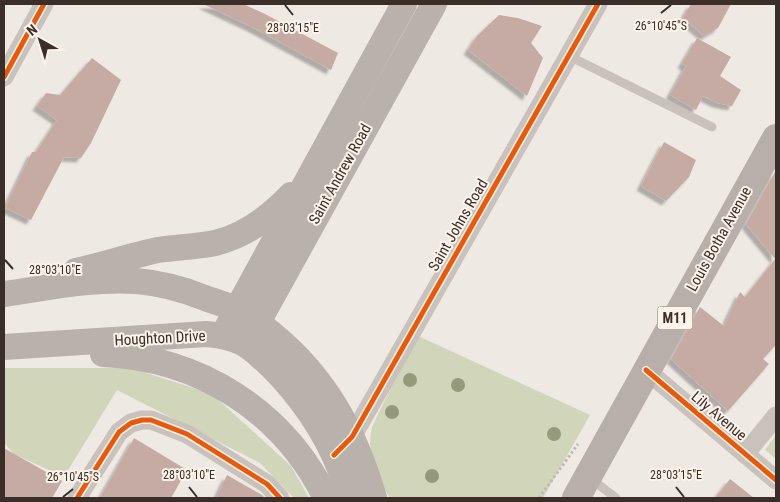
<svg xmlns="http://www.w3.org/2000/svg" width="780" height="502" font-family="'Roboto Condensed',sans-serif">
  <defs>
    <filter id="shadow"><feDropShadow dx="-4.5" dy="4.5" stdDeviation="1" flood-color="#0004"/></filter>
  </defs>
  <rect width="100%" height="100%" fill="#efe9e3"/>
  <g fill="#d1d6bb">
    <path d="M 416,335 L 590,415 L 543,498 L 390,498 C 375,475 366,456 372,427 Z"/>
    <path d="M 4,368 L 131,368 L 212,394 L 291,466 L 309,498 L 294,498 L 260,463 L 117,390 L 64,477 L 14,454 L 4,443 Z"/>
    <path d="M 776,435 L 776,459 L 765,450 Z"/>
  </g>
  <g fill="#c5aba3" filter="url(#shadow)">
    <path d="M 203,4 L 243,4 L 265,14 L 338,53 L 331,70 L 252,27 Z"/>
    <path d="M 691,4 L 731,4 L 718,28 L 704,36 L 683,18 Z"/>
    <path d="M 499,15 L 518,18 L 542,26 L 531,43 L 543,58 L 527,96 L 468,50 L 477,36 Z"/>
    <path d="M 697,38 L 731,57 L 720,76 L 741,90 L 732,106 L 717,103 L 703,96 L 696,110 L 670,95 L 686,66 L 682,64 Z"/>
    <path d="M 92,58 L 121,80 L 91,143 L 81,158 L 64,157 L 31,220 L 5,208 L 32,152 L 36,152 L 57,120 L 37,106 L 46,93 L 60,95 Z"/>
    <path d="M 664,142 L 696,160 L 689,177 L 666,201 L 641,186 Z"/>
    <path d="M 776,170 L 776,345 L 763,359 L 769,364 L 728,411 L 671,359 L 700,307 L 724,326 L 740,292 L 745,297 L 775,259 L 746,224 Z"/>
    <path d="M 134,438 L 187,470 L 171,498 L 100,498 Z"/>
    <path d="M 4,448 L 62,481 L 52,498 L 4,498 Z"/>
    <path d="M 227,475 L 262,495 L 265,498 L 216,498 Z"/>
    <path d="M 730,479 L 754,498 L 715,498 Z"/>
  </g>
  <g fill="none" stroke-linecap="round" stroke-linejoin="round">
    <path stroke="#c2b9b3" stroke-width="3" stroke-dasharray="2.5 2.5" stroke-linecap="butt" d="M 539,498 L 578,444"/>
    <g stroke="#c9c1bb" stroke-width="9">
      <path d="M 569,56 L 712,127"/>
      <path d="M 590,478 L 616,498"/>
    </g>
    <g stroke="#c9c1bb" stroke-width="19">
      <path d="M 4,77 L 44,4"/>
      <path d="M 646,370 L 776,480"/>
      <path d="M 345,444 L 352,437 L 598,4"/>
      <path d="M 745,454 L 776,416"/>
      <path d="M 77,498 L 119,432 L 131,423 L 142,420 L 151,420 L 187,434 L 267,484 L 280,498"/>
    </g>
    <g stroke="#b9b1ab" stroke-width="26">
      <path d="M 76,271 C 103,265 130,256 158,250 C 176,247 196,247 215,243 C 245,236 270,217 291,195"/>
      <path d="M 4,294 C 47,288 91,278 136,281 C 160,283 183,289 205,298 C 216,302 227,305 237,310 C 250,316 261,325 272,334 C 325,377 355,432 374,498"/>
      <path d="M 228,326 L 404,4"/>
      <path d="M 248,337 L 258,322 L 434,4"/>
      <path d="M 4,347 L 206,334 C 219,335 231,337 243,343 C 254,349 263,359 272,367 C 300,395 326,432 340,469 C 343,479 346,489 349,498"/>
      <path d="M 103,354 C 200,358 283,411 326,498"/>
    </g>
    <path stroke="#b8afaa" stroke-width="28" d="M 576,498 L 776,138"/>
    <g stroke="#fcf3ea" stroke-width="8">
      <g id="cycleway">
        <path d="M 4,77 L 44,4"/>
        <path d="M 646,370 L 776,480"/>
        <path d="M 334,455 L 352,437 L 598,4"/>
        <path d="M 77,498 L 119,432 L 131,423 L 142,420 L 151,420 L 187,434 L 267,484 L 280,498"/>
      </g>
    </g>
    <use href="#cycleway" stroke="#e8590c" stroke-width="5"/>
  </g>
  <g fill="#949b7d">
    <circle cx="410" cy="380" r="7"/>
    <circle cx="458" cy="385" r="7"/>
    <circle cx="392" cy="412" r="7"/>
    <circle cx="554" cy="434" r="7"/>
    <circle cx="432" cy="476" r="7"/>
  </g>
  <path fill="none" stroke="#3b2e28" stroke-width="2" d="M 285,5 L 293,15M 661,13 L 671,5M 5,260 L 13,269M 189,487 L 197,497M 676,487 L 684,497M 63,497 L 73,489"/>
  <g text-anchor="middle" stroke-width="4" stroke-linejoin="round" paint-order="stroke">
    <rect fill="#fcf3ea" stroke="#756962" stroke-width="1" x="657.5" y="306.5" width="35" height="23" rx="4"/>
    <g font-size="14" font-weight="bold" fill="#3b2e28">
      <text x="675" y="323">M11</text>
    </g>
    <g font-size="15" fill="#3b2e28" stroke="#fcf3ea">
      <text transform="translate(340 174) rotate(-61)" y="5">Saint Andrew Road</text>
      <text transform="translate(458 225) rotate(-60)" y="5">Saint Johns Road</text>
      <text transform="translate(719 239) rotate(-61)" y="5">Louis Botha Avenue</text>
      <text transform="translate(160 338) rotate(-3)" y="5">Houghton Drive</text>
      <text transform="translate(719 416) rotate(40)" y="5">Lily Avenue</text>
    </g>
  </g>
  <g font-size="12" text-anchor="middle" fill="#3b2e28" stroke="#fcf3ea" stroke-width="4" stroke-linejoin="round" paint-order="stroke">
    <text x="661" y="30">26°10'45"S</text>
    <text x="293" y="32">28°03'15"E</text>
    <text x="55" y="274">28°03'10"E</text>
    <text x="189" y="479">28°03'10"E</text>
    <text x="676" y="479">28°03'15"E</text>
    <text x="73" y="481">26°10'45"S</text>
  </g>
  <rect width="780" height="502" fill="none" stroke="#3b2e28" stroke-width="10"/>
  <g transform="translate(40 40) rotate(321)" stroke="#fcf3ea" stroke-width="4" paint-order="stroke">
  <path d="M0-4L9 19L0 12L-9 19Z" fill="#3b2e28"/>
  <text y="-8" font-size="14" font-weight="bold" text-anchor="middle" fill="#3b2e28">N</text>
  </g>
</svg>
